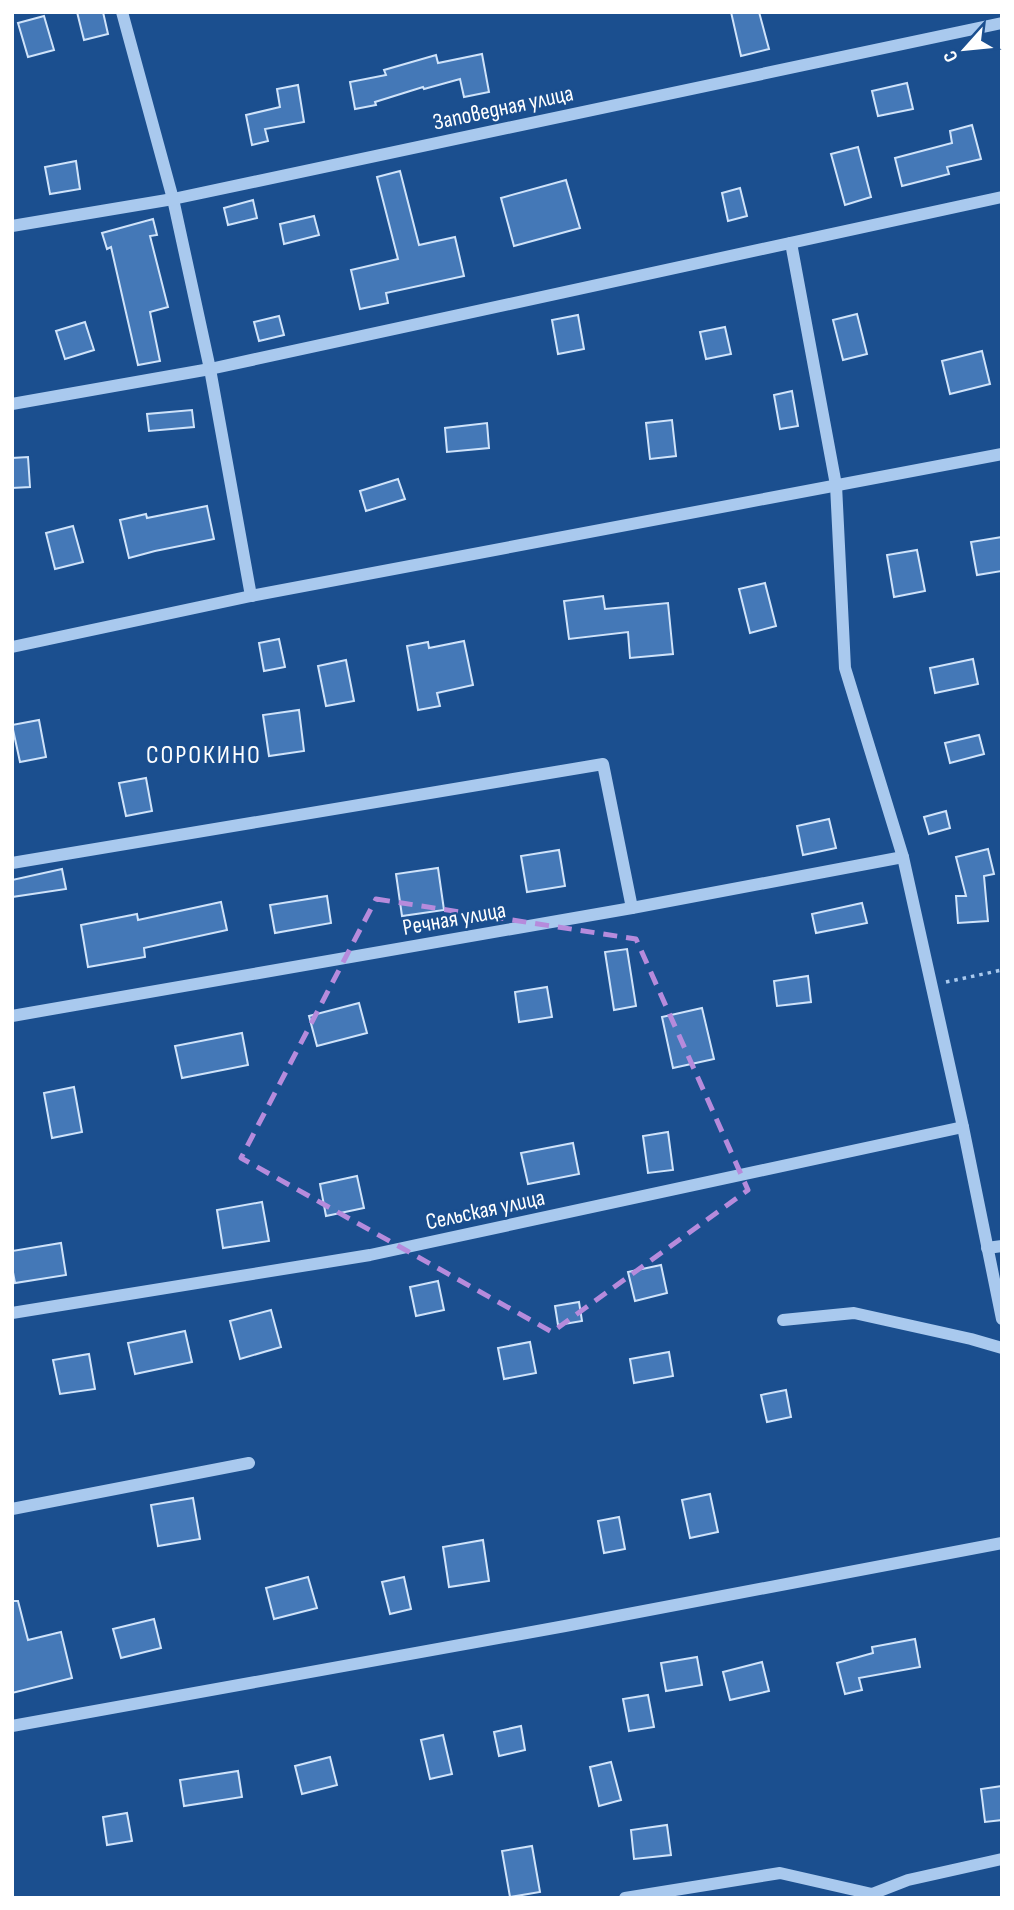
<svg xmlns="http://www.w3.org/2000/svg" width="1014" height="1910" font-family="'Sofia Sans Condensed',sans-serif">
  <rect width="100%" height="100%" fill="#1b4f8f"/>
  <g fill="#4478b7" stroke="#cfe3fa" stroke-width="2">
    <path d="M 77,12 L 103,12 L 108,34 L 84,40 Z"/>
    <path d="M 731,12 L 759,12 L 769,49 L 741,56 Z"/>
    <path d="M 44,16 L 54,50 L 28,57 L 18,23 Z"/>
    <path d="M 482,54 L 489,92 L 464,97 L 460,79 L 424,89 L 423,87 L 375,102 L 376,105 L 355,109 L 350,82 L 386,75 L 384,70 L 436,55 L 438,63 Z"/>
    <path d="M 907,83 L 913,109 L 878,116 L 872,91 Z"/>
    <path d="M 298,85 L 304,122 L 265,129 L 268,141 L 252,145 L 246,115 L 280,107 L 277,89 Z"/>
    <path d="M 972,125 L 981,159 L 947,167 L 949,174 L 902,186 L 895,158 L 952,143 L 950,131 Z"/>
    <path d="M 858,147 L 871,197 L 845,205 L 831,154 Z"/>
    <path d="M 76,161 L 80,189 L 50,194 L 45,167 Z"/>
    <path d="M 400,171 L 419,245 L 455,237 L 464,276 L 386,293 L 388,303 L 360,309 L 351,270 L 398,259 L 377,177 Z"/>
    <path d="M 566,180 L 580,228 L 514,246 L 501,198 Z"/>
    <path d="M 740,188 L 747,216 L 728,221 L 722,193 Z"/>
    <path d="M 253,200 L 257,218 L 228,225 L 224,208 Z"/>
    <path d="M 314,216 L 319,235 L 284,244 L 280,224 Z"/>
    <path d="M 153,219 L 157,235 L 150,236 L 168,307 L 150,312 L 160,361 L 138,365 L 111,247 L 107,249 L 102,233 Z"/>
    <path d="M 857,314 L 867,354 L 843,360 L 833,320 Z"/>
    <path d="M 578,315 L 584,349 L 558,354 L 552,320 Z"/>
    <path d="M 279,316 L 284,335 L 259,341 L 254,322 Z"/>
    <path d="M 85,322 L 94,350 L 65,359 L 56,331 Z"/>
    <path d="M 725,327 L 731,354 L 706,359 L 700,332 Z"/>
    <path d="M 982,351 L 990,384 L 950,394 L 942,361 Z"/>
    <path d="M 792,391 L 798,426 L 780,429 L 774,395 Z"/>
    <path d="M 192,410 L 194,427 L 149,431 L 147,414 Z"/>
    <path d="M 672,420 L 676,456 L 650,459 L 646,423 Z"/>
    <path d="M 487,423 L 489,448 L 447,452 L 445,428 Z"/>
    <path d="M 28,457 L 30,487 L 12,488 L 12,458 Z"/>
    <path d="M 398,479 L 405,499 L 366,511 L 360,491 Z"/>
    <path d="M 207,506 L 214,539 L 155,551 L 129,558 L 120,520 L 146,514 L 147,518 Z"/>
    <path d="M 73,526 L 83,562 L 55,569 L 46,533 Z"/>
    <path d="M 1002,537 L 1002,571 L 977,575 L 971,542 Z"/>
    <path d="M 917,550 L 925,591 L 894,597 L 887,555 Z"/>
    <path d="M 765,583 L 776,626 L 750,633 L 739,589 Z"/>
    <path d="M 603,596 L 605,609 L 668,603 L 673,654 L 630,658 L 628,632 L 569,639 L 564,601 Z"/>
    <path d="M 279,639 L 285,667 L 264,671 L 259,643 Z"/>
    <path d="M 464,641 L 473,685 L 437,693 L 440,706 L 418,710 L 407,646 L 428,642 L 429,648 Z"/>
    <path d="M 973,659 L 978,684 L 935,693 L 930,668 Z"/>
    <path d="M 346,660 L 354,701 L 326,706 L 318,666 Z"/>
    <path d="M 299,710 L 304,751 L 269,756 L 263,715 Z"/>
    <path d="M 39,720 L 46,757 L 20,762 L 12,725 Z"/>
    <path d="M 979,735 L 984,754 L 950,763 L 945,743 Z"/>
    <path d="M 146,778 L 152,811 L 126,816 L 119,783 Z"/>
    <path d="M 946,811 L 950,828 L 929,834 L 924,817 Z"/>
    <path d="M 829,819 L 836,848 L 803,855 L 797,826 Z"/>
    <path d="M 988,849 L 994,874 L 984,876 L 988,921 L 958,923 L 956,896 L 966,896 L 956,857 Z"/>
    <path d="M 559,850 L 565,886 L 527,892 L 521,856 Z"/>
    <path d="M 438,868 L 444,910 L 402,916 L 396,874 Z"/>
    <path d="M 62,869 L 66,889 L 12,897 L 12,880 Z"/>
    <path d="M 327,896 L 331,923 L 275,933 L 270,905 Z"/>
    <path d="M 221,902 L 227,930 L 144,948 L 145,957 L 88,967 L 81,925 L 137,914 L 138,920 Z"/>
    <path d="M 862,903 L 867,923 L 816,933 L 812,914 Z"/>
    <path d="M 627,949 L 636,1006 L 614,1010 L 605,952 Z"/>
    <path d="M 808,976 L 811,1002 L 777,1006 L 774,981 Z"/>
    <path d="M 547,987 L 552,1017 L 519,1022 L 515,992 Z"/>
    <path d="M 359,1003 L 367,1033 L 317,1046 L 309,1016 Z"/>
    <path d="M 702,1008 L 714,1059 L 673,1068 L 662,1017 Z"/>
    <path d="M 242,1033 L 248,1065 L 182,1078 L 175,1046 Z"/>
    <path d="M 74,1087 L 82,1132 L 52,1138 L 44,1093 Z"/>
    <path d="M 668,1132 L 673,1170 L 648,1173 L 643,1136 Z"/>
    <path d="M 573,1143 L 579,1174 L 528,1184 L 521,1153 Z"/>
    <path d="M 357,1176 L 364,1208 L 326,1216 L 320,1184 Z"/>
    <path d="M 262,1202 L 269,1241 L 223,1248 L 217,1210 Z"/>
    <path d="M 61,1243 L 66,1275 L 15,1283 L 12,1267 L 12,1251 Z"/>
    <path d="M 661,1265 L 667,1293 L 635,1301 L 628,1272 Z"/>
    <path d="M 438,1281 L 444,1310 L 416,1316 L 410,1287 Z"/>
    <path d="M 579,1302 L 582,1321 L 558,1325 L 555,1306 Z"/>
    <path d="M 271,1310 L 281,1347 L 240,1359 L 230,1321 Z"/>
    <path d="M 185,1331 L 192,1362 L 135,1374 L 128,1343 Z"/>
    <path d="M 530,1342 L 536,1373 L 504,1379 L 498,1348 Z"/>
    <path d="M 669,1352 L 673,1376 L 634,1383 L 630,1359 Z"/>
    <path d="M 89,1354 L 95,1389 L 60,1394 L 53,1360 Z"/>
    <path d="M 786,1390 L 791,1417 L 767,1422 L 761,1395 Z"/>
    <path d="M 710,1494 L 718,1532 L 690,1538 L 682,1500 Z"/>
    <path d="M 193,1498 L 200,1539 L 158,1546 L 151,1505 Z"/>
    <path d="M 619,1517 L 625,1549 L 604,1553 L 598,1521 Z"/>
    <path d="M 483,1540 L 489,1581 L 449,1587 L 443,1547 Z"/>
    <path d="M 308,1577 L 317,1608 L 274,1619 L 266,1588 Z"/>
    <path d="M 404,1577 L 411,1609 L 390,1614 L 382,1582 Z"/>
    <path d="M 12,1601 L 18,1601 L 28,1640 L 61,1632 L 72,1678 L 12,1693 Z"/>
    <path d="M 154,1619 L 161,1648 L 121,1658 L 113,1629 Z"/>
    <path d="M 915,1639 L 920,1667 L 859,1678 L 862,1690 L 845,1694 L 837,1663 L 873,1653 L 872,1647 Z"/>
    <path d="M 697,1657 L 702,1685 L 666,1691 L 661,1663 Z"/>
    <path d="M 762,1662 L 769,1691 L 730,1700 L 723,1672 Z"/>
    <path d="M 648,1695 L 654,1727 L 629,1731 L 623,1699 Z"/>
    <path d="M 521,1726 L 525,1750 L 499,1756 L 494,1732 Z"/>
    <path d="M 443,1735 L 452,1774 L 430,1779 L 421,1740 Z"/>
    <path d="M 330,1757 L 337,1785 L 302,1794 L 295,1766 Z"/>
    <path d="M 611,1762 L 621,1800 L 599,1806 L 590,1767 Z"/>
    <path d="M 238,1771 L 242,1797 L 184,1806 L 180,1780 Z"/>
    <path d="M 1002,1786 L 1002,1820 L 985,1822 L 981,1789 Z"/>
    <path d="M 127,1813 L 132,1841 L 107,1845 L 103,1817 Z"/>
    <path d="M 667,1825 L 671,1855 L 634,1859 L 631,1830 Z"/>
    <path d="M 532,1846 L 540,1892 L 510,1897 L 502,1851 Z"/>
  </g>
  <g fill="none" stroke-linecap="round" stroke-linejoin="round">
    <path stroke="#a9c9ee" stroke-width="3.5" stroke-dasharray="3.5 5" stroke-linecap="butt" d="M 946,982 L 1002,970"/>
    <g stroke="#a9c9ee" stroke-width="12">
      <path d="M 122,12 L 173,199 L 210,369 L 251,596"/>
      <path d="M 12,226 L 173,199 L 1002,23"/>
      <path d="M 791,243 L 836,485 L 845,668 L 903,857 L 963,1127 L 1002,1319"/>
      <path d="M 12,404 L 210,369 L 1002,197"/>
      <path d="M 12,647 L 251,596 L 1002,454"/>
      <path d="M 12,863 L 603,764 L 632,908"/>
      <path d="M 12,1016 L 632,908 L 903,857"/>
      <path d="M 987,1248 L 1002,1246"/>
      <path d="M 12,1313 L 370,1255 L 963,1127"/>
      <path d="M 783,1320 L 854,1313 L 971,1339 L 1002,1348"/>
      <path d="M 12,1509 L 249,1463"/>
      <path d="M 12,1726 L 565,1626 L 1002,1543"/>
      <path d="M 625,1898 L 780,1873 L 872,1894 L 908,1880 L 1002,1859"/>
    </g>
  </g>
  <path fill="none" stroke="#b68bdc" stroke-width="5" stroke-dasharray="14 9" stroke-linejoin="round" d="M 376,899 L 636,939 L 748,1190 L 552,1332 L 241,1158 Z"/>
  <g text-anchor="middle" stroke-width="5" stroke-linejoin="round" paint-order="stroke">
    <g font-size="23" fill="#fff" stroke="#1b4f8f">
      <text transform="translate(503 107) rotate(-12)" y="8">Заповедная улица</text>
      <text transform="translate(454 918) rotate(-10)" y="8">Речная улица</text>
      <text transform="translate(485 1209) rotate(-12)" y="8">Сельская улица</text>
    </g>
    <g font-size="26" letter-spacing="2" fill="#fff" stroke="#1b4f8f">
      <text x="204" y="763">СОРОКИНО</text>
    </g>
  </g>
  <rect width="1014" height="1910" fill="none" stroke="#ffffff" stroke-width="28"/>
  <g transform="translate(965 49) rotate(243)" stroke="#1b4f8f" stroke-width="5" paint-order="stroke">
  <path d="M0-5L12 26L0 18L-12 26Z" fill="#ffffff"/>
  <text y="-10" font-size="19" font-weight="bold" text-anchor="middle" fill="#ffffff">С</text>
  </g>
</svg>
